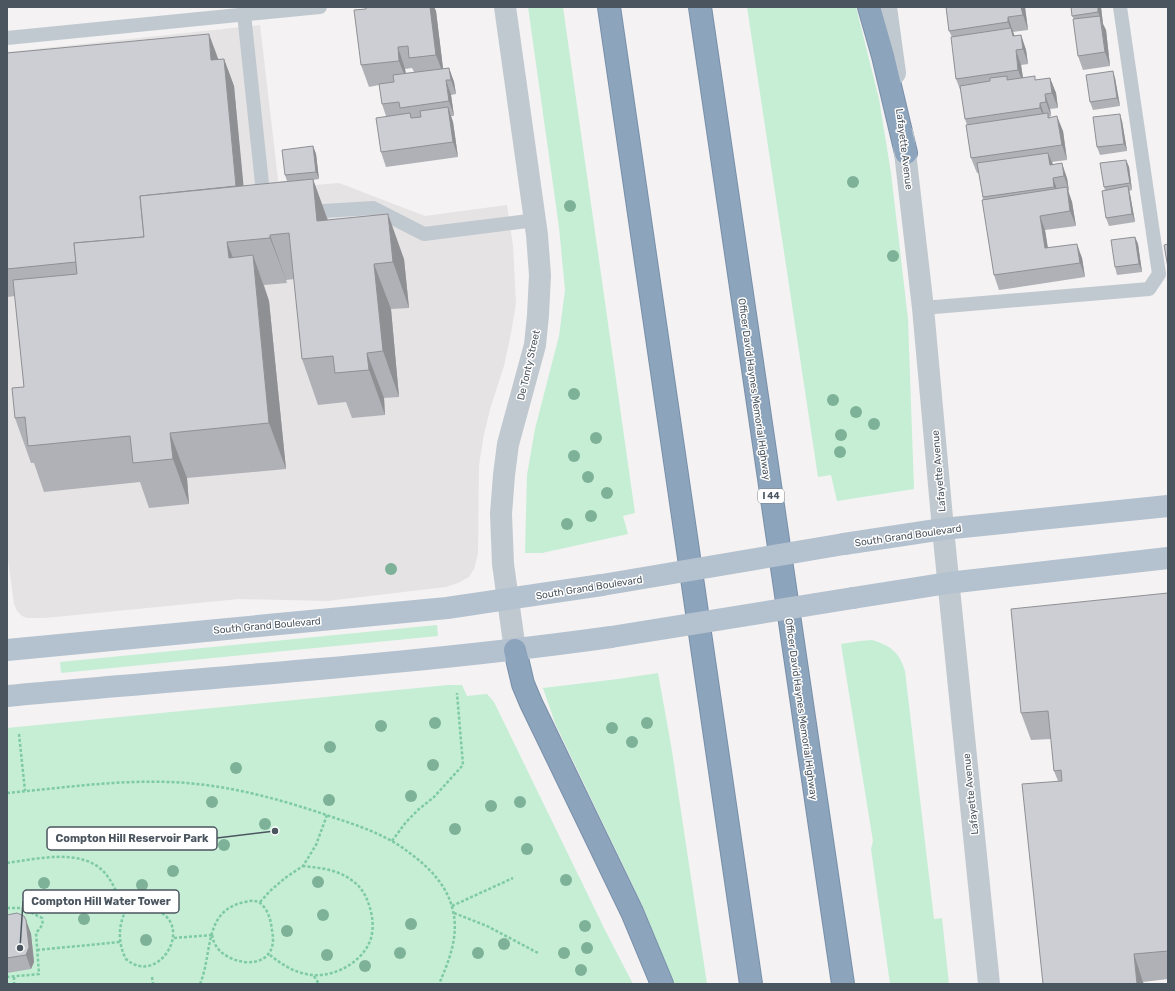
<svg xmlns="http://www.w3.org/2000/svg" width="1175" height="991" font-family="Rubik,sans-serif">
  <rect width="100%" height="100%" fill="#f4f2f2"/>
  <path fill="#e5e3e4" d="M 260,25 L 279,188 L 339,183 L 425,216 L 507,205 L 513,246 L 516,303 L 511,333 L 504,366 L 491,406 L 484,434 L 479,465 L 478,554 L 474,569 L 469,577 L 458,583 L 446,587 L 327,601 L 239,599 L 45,618 L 27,618 L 22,616 L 17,611 L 14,604 L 7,552 L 7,52 Z"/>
  <g fill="#c5eed5">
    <path d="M 528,7 L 563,7 L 635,513 L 623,516 L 628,534 L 542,553 L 525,553 L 527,475 L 535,429 L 559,336 L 565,290 L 559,227 Z"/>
    <path d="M 747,7 L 856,7 L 879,99 L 891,173 L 908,319 L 914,489 L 837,501 L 831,475 L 818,477 Z"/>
    <path d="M 437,625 L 438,636 L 61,673 L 60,662 Z"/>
    <path d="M 872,640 C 890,645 900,653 905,671 L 934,919 L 942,918 L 949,984 L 890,984 L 871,849 L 873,841 L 841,644 L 860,641 Z"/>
    <path d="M 658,673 L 671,745 L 707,984 L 673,984 L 642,905 L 555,723 L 543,688 L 618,679 Z"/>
    <path d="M 448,685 L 462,685 L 467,696 L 487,694 L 494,702 L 606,932 L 633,984 L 7,984 L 7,728 Z"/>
  </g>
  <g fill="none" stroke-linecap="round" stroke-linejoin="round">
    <g stroke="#788fa9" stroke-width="24">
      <g id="highway">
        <path d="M 609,7 L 751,984"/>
        <path d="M 700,7 L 843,984"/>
        <path d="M 869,7 L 883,56 L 906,153"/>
        <path d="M 515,650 L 523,684 L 531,703 L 632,912 L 662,984"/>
      </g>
    </g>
    <g stroke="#7ecaa5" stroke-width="2.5" stroke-dasharray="3 2" stroke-linecap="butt">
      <path d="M 19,734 L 25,791"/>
      <path d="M 7,793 C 61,788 115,780 170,782 C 227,784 284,800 338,819 C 363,827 390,837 411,854 C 431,869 448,887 453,911 C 459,936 449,961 439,984"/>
      <path d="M 392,841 L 406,822 L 419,809 L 434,797 L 463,765 L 457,693"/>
      <path d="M 7,863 C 36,859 80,848 103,871 C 114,882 119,899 125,912"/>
      <path d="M 260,902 L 270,891 L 285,878 L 303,866 L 316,845 L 327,815"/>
      <path d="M 452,906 L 513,878"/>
      <path d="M 138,907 C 205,909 162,991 126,959 C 118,944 118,927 125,912 Z"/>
      <path d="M 7,908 L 22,908 L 42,918 C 44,925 40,928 36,933 L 39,974 L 7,977"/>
      <path d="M 454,913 L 487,926 L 538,953"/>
      <path d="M 174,938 L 212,935"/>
      <path d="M 37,950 L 120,942"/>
      <path d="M 270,955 C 282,965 297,974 313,975 C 335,977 362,962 370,941 C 374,931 373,918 370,908 C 366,895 361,886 350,879 C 336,869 319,868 303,866"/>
      <path d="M 314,976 L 319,984"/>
      <path d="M 14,977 L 14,984"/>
      <path d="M 152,977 L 153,984"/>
      <path d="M 200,984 C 213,953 203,910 245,902 C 253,900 259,900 264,907 C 269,913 271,922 272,930 C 281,974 226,967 215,944 C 213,941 213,938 212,935"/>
    </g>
    <g stroke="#c1c9d0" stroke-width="14">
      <path d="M 244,14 L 263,193 L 272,199"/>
      <path d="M 7,38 L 320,7"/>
      <path d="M 306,212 L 373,208 L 424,234 L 536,220"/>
      <path d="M 923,308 L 1149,289 L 1159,274 L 1120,7"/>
    </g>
    <g stroke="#c1c9d0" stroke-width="22">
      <path d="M 505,7 L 537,235 L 540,275 L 538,315 L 535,345 L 508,444 L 504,475 L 501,514 L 503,564 L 515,650"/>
      <path d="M 886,7 L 895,73"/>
      <path d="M 903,135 L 923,308 L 943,529 L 989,984"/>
    </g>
    <g stroke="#b4c1cf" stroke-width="22">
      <path d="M 844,544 L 943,529 L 1168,506"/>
      <path d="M 853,598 L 948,583 L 1168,558"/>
      <path d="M 7,650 L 447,608 L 602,585"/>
      <path d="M 7,696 C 208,677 411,665 611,637"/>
    </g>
    <use href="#highway" stroke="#8da4bd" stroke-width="22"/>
    <g stroke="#b4c1cf" stroke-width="22">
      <path d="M 602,585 L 844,544"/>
      <path d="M 611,637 L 853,598"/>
    </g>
  </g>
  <g fill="#7eb298">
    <circle cx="853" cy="182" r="6"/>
    <circle cx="570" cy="206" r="6"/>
    <circle cx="893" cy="256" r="6"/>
    <circle cx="574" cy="394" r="6"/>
    <circle cx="833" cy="400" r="6"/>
    <circle cx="856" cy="412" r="6"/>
    <circle cx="874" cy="424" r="6"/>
    <circle cx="841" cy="435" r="6"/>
    <circle cx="596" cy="438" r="6"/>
    <circle cx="840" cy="452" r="6"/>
    <circle cx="574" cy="456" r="6"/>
    <circle cx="588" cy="477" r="6"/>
    <circle cx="607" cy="493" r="6"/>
    <circle cx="591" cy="516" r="6"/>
    <circle cx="567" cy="524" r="6"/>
    <circle cx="391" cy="569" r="6"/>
    <circle cx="435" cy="723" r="6"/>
    <circle cx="647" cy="723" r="6"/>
    <circle cx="381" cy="726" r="6"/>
    <circle cx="612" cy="728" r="6"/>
    <circle cx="632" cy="742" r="6"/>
    <circle cx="330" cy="747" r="6"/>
    <circle cx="433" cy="765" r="6"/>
    <circle cx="236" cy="768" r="6"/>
    <circle cx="411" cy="796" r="6"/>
    <circle cx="329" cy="800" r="6"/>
    <circle cx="212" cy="802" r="6"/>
    <circle cx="520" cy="802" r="6"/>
    <circle cx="491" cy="806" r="6"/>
    <circle cx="265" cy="824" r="6"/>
    <circle cx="455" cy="829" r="6"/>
    <circle cx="224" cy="845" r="6"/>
    <circle cx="527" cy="849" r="6"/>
    <circle cx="173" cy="871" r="6"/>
    <circle cx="566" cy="880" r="6"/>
    <circle cx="318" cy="882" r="6"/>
    <circle cx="44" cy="883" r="6"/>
    <circle cx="142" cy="885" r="6"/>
    <circle cx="323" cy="915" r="6"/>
    <circle cx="84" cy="919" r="6"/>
    <circle cx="411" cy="924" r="6"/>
    <circle cx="585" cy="926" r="6"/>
    <circle cx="287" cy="931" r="6"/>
    <circle cx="146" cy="940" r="6"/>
    <circle cx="504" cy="944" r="6"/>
    <circle cx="587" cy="948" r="6"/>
    <circle cx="400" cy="953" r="6"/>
    <circle cx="478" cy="953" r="6"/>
    <circle cx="564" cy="953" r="6"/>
    <circle cx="327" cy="955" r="6"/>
    <circle cx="365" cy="966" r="6"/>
    <circle cx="581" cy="970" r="6"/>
  </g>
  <g fill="#afb1b6" fill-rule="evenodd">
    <path d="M 366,7 L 434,7 L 436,11 L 443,69 L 449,68 L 454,82 L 456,94 L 451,95 L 454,116 L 451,116 L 453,122 L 458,157 L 386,167 L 381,152 L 386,116 L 382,104 L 379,85 L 369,87 L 361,65 ZM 412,68 L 414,72 L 406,73 L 405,69 Z"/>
    <path d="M 946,7 L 1025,7 L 1028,30 L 1013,32 L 1014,36 L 1021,35 L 1026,50 L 1028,64 L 1021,65 L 1023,78 L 1036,80 L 1050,78 L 1056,93 L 1058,108 L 1050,109 L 1051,116 L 1049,117 L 1063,131 L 1067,160 L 1052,162 L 1053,164 L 1067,178 L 1069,191 L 1068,191 L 1072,202 L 1076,226 L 1045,230 L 1048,248 L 1082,258 L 1085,277 L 999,290 L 994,275 L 983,200 L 979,173 L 977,173 L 971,158 L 967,125 L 965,119 L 961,92 L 956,79 L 952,37 L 949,31 Z"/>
    <path d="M 1101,7 L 1103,24 L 1106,30 L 1110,66 L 1083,70 L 1078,56 L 1074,19 L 1072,16 Z"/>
    <path d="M 7,53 L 218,60 L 224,59 L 234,86 L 243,186 L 287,181 L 285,175 L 313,146 L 316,154 L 319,179 L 313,180 L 328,220 L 404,259 L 409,308 L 391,309 L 399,397 L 384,398 L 385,415 L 352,418 L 346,402 L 318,405 L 302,359 L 294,279 L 286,280 L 287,283 L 264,285 L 269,301 L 286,469 L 187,478 L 189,504 L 149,508 L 140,482 L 44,492 L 34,463 L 31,463 L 15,418 L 24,387 L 15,296 L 7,297 Z"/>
    <path d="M 1115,78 L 1120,106 L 1093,110 L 1090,102 Z"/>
    <path d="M 1122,121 L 1127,151 L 1100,155 L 1097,147 Z"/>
    <path d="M 1126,160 L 1129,167 L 1132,190 L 1129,191 L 1130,194 L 1135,222 L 1109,226 L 1106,218 L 1105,190 L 1104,187 Z"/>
    <path d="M 1135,237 L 1138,244 L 1142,272 L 1117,275 L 1115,267 Z"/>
    <path d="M 1168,593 L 1168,979 L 1143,982 L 1058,781 L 1054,771 L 1051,739 L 1031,740 L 1021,713 Z"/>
    <path d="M 7,915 L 26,920 L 31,934 L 34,962 L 31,969 L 7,973 Z"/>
  </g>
  <g fill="#8f9094">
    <path d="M 430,7 L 434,7 L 436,11 L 444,76 L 436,55 Z"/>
    <path d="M 1021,7 L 1025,7 L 1028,30 L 1023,15 Z"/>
    <path d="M 1098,7 L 1101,7 L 1103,24 L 1106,30 L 1110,66 L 1105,52 L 1101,19 L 1098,12 Z"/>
    <path d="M 1008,17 L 1017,43 L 1018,51 L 1008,22 Z"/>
    <path d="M 209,34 L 219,61 L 211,60 Z"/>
    <path d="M 1021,35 L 1026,50 L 1028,64 L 1023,49 Z"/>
    <path d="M 398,47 L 405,69 L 407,82 L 399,61 Z"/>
    <path d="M 1016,50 L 1021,65 L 1024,85 L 1018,70 Z"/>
    <path d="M 224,59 L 234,86 L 248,232 L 238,205 Z"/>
    <path d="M 449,68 L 454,82 L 456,94 L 451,80 Z"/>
    <path d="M 1113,71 L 1115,78 L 1120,106 L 1117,98 Z"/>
    <path d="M 1050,78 L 1056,93 L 1058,108 L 1052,93 Z"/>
    <path d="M 446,80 L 451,95 L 454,116 L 449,101 Z"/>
    <path d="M 1045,94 L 1050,109 L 1051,116 L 1046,102 Z"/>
    <path d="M 1040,103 L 1045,117 L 1046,123 L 1040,108 Z"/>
    <path d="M 448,107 L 453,122 L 458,157 L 453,142 Z"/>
    <path d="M 1120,114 L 1122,121 L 1127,151 L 1124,144 Z"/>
    <path d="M 1057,116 L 1063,131 L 1067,160 L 1062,145 Z"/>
    <path d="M 313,146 L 316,154 L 319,179 L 316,172 Z"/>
    <path d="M 1048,153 L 1054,167 L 1050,165 Z"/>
    <path d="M 1126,160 L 1129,167 L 1132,190 L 1130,183 Z"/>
    <path d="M 1062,163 L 1067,178 L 1069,191 L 1064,176 Z"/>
    <path d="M 1053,178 L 1058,192 L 1059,201 L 1054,187 Z"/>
    <path d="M 313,179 L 329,224 L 317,221 Z"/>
    <path d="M 1128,186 L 1130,194 L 1135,222 L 1132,214 Z"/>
    <path d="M 1067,187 L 1072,202 L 1076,226 L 1070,211 Z"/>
    <path d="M 388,214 L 404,259 L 409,308 L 393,262 Z"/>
    <path d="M 1040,216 L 1045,230 L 1050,263 L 1045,248 Z"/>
    <path d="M 270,235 L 286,280 L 287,283 L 270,238 Z"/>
    <path d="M 1135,237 L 1138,244 L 1142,272 L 1139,264 Z"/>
    <path d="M 227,242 L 244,287 L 229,258 Z"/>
    <path d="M 1077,244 L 1082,258 L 1085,277 L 1080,263 Z"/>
    <path d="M 253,255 L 269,301 L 286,469 L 269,423 Z"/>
    <path d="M 374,264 L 391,309 L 399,397 L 383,351 Z"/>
    <path d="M 367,353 L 384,398 L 385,415 L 369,370 Z"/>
    <path d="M 170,433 L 187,478 L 189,504 L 173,459 Z"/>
    <path d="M 26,920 L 31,934 L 34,962 L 31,969 L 26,955 Z"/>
    <path d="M 1134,954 L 1143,982 L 1144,984 L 1137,984 Z"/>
  </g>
  <g fill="#ccced4" stroke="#8f9094">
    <path d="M 366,7 L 430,7 L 436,55 L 409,58 L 408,46 L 398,47 L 399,61 L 361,65 L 354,10 L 366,9 Z"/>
    <path d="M 946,7 L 1021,7 L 1023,15 L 1008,17 L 1008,22 L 949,31 Z"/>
    <path d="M 1071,7 L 1098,7 L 1098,12 L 1072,16 Z"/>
    <path d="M 1100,16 L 1105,52 L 1078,56 L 1073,19 Z"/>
    <path d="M 1011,28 L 1013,36 L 1021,35 L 1023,49 L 1016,50 L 1018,70 L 956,79 L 951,37 Z"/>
    <path d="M 209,34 L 211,60 L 224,59 L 236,186 L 140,196 L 144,237 L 74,243 L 76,262 L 7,269 L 7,53 Z"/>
    <path d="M 449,68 L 451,80 L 446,80 L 449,101 L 400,108 L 399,102 L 382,104 L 379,84 L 394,82 L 393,75 Z"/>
    <path d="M 1113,71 L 1117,98 L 1090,102 L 1086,75 Z"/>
    <path d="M 1007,76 L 1007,80 L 1035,76 L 1035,80 L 1050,78 L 1052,93 L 1045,94 L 1046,102 L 1040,103 L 1040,108 L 965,119 L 960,86 L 990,81 L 990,78 Z"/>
    <path d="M 448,107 L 453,142 L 381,152 L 376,118 L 410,113 L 411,118 L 421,117 L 420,111 Z"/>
    <path d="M 1048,113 L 1048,118 L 1057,116 L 1062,145 L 971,158 L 966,125 Z"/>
    <path d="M 1120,114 L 1124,144 L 1097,147 L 1093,117 Z"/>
    <path d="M 313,146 L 316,172 L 285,175 L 282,150 Z"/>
    <path d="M 1048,153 L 1050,165 L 1062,163 L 1064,176 L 1053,178 L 1054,187 L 983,197 L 977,163 Z"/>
    <path d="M 1126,160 L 1130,183 L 1104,187 L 1100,163 Z"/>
    <path d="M 313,179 L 317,221 L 388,214 L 393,262 L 374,264 L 383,351 L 367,353 L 369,370 L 335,373 L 333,356 L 302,359 L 289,233 L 270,235 L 270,238 L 227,242 L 229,258 L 253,255 L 269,423 L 170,433 L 173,459 L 133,463 L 130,436 L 28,446 L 25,417 L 15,418 L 12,388 L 24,387 L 13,280 L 77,274 L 74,243 L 144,237 L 140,196 Z"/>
    <path d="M 1128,186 L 1132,214 L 1106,218 L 1102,191 Z"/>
    <path d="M 1067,187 L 1070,211 L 1040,216 L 1045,248 L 1077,244 L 1080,263 L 994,275 L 982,200 Z"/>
    <path d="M 1135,237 L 1139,264 L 1115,267 L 1111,240 Z"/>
    <path d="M 1168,244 L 1168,268 L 1164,245 Z"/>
    <path d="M 1168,593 L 1168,951 L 1134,954 L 1137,984 L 1043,984 L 1022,784 L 1062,781 L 1061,770 L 1054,771 L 1048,711 L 1021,713 L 1011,609 Z"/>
    <path d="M 17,913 L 24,916 L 26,920 L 29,947 L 26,955 L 7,958 L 7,915 Z"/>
  </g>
  <g text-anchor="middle" stroke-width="3" stroke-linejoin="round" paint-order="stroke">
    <rect fill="#fff" stroke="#81888f" stroke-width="1" x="758" y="489" width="26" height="14" rx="3"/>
    <g font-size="9" font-weight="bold" fill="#4b555f">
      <text x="771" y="499">I 44</text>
    </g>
    <g font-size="10" fill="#4b555f" stroke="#fff">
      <text transform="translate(905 149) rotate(83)" y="4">Lafayette Avenue</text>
      <text transform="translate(528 365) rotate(-77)" y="4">De Tonty Street</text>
      <text transform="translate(755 389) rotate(82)" y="4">Officer David Haynes Memorial Highway</text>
      <text transform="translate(938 471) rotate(-95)" y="4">Lafayette Avenue</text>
      <text transform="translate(908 535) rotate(-8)" y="4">South Grand Boulevard</text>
      <text transform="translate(589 587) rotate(-9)" y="4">South Grand Boulevard</text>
      <text transform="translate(267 625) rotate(-5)" y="4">South Grand Boulevard</text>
      <text transform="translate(802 709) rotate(82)" y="4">Officer David Haynes Memorial Highway</text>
      <text transform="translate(970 794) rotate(-96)" y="4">Lafayette Avenue</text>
    </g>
  </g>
  <path fill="none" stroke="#4b555f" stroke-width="1.5" d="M275 831L217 838M20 948L23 901"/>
  <g fill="#4b555f" stroke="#fff" stroke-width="1.5">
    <circle cx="275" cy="831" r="4"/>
    <circle cx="20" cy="948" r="4"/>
  </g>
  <g fill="#fff" stroke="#4b555f" stroke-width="1.5">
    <rect x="47" y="827" width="170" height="23" rx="4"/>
    <rect x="23" y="890" width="156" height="23" rx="4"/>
  </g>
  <g font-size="11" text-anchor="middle" font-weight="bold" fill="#4b555f">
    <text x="132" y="842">Compton Hill Reservoir Park</text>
    <text x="101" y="905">Compton Hill Water Tower</text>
  </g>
  <rect width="1175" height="991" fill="none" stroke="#4b555f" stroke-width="16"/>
</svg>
